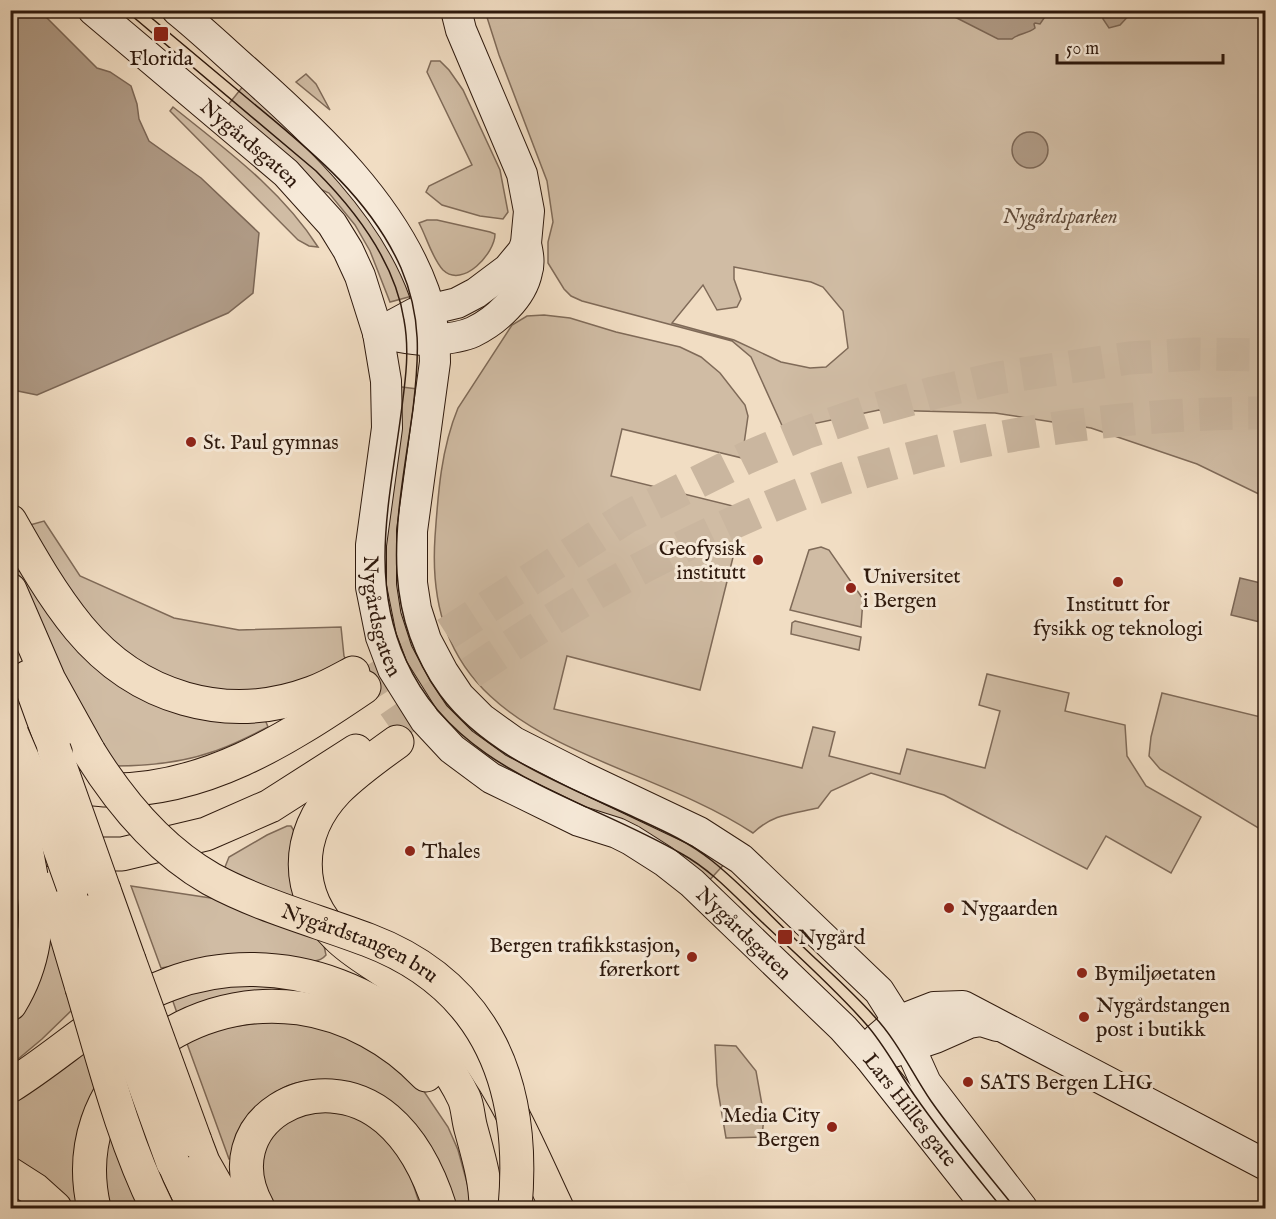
<svg xmlns="http://www.w3.org/2000/svg" width="1276" height="1219" font-family="'IM FELL English',serif">
  <rect width="100%" height="100%" fill="#f1ddc3"/>
  <filter id="stains"><feTurbulence type="fractalNoise" baseFrequency=".00333" numOctaves="4"/><feColorMatrix values="0 0 0 0 .2 0 0 0 0 .09 0 0 0 0 .02 0 0 0 .5 -.17"/></filter>
  <radialGradient id="worn" r=".72"><stop offset=".6" stop-color="#630" stop-opacity="0"/><stop offset="1" stop-color="#630" stop-opacity=".3"/></radialGradient>
  <g fill="#d0bca4" stroke="#7f6a58" stroke-width="1.5" fill-rule="evenodd">
    <path d="M 485,11 L 1265,11 L 1265,497 L 1197,464 L 1091,428 L 995,413 L 879,410 L 784,430 L 751,357 L 732,341 L 582,301 L 571,296 L 564,289 L 548,263 L 548,242 L 553,222 L 547,181 L 499,55 ZM 734,267 L 811,282 L 823,287 L 843,311 L 848,348 L 826,367 L 810,368 L 781,362 L 734,340 L 672,323 L 703,285 L 717,310 L 737,307 L 741,299 L 734,279 Z"/>
    <path d="M 431,61 L 440,61 L 449,70 L 463,90 L 500,170 L 508,212 L 503,219 L 480,216 L 442,205 L 426,192 L 429,186 L 472,165 L 427,72 Z"/>
    <path d="M 306,74 L 316,84 L 330,110 L 296,82 Z"/>
    <path d="M 248,80 L 355,187 L 416,295 L 390,302 L 370,251 L 355,225 L 329,193 L 309,184 L 224,110 Z"/>
    <path d="M 173,107 C 225,149 281,189 318,247 L 309,246 L 298,240 L 170,111 Z"/>
    <path d="M 427,220 L 437,220 L 490,232 L 495,234 C 495,253 463,289 443,270 C 432,258 427,238 419,223 Z"/>
    <path d="M 544,315 L 570,318 L 616,332 L 680,347 L 701,357 L 720,373 L 745,405 L 748,416 L 742,458 L 622,429 L 611,476 L 745,509 L 700,690 L 567,656 L 554,709 L 802,768 L 813,727 L 835,732 L 829,756 L 900,774 L 907,749 L 985,768 L 1000,711 L 979,705 L 987,674 L 1069,693 L 1065,711 L 1125,725 L 1127,756 L 1146,786 L 1201,817 L 1171,873 L 1106,836 L 1087,869 L 944,795 L 871,773 L 831,791 L 818,808 C 791,814 773,814 753,833 C 622,747 421,747 435,537 C 438,494 441,449 458,408 L 512,325 L 527,316 Z"/>
    <path d="M 394,386 L 425,390 L 414,444 L 435,679 L 729,859 L 704,886 L 525,783 L 463,743 L 417,691 L 382,601 Z"/>
    <path d="M 44,521 L 80,576 L 174,618 L 239,630 L 341,627 L 344,656 L 351,669 L 254,699 L 161,681 L 99,631 L 66,585 L 30,525 Z"/>
    <path d="M 821,547 L 829,550 L 863,599 L 861,627 L 790,610 L 809,550 Z"/>
    <path d="M 27,567 L 71,635 L 264,717 L 268,727 C 250,736 231,746 212,752 C 181,763 147,766 114,766 L 59,669 L 17,572 Z"/>
    <path d="M 795,621 L 861,637 L 859,650 L 791,634 L 792,623 Z"/>
    <path d="M 1162,693 L 1265,718 L 1265,832 L 1160,769 L 1149,756 L 1151,737 Z"/>
    <path d="M 287,826 L 291,826 L 294,831 L 290,850 L 296,900 L 230,872 L 225,867 L 229,857 L 267,835 Z"/>
    <path d="M 11,850 L 24,917 L 11,979 Z"/>
    <path d="M 131,886 L 224,900 L 323,941 L 326,955 C 316,967 301,958 287,957 C 245,956 202,960 161,968 Z"/>
    <path d="M 56,941 L 74,1008 L 42,1039 L 11,1065 L 11,1023 L 25,1003 L 47,942 Z"/>
    <path d="M 208,980 L 331,994 L 178,1016 L 169,990 Z"/>
    <path d="M 289,1019 L 356,1036 L 421,1087 L 448,1127 L 458,1150 L 469,1190 L 471,1208 L 451,1208 L 341,1082 C 319,1079 286,1079 270,1098 C 256,1115 245,1140 233,1159 L 229,1159 L 185,1038 L 208,1030 Z"/>
    <path d="M 82,1044 L 98,1092 L 78,1147 L 74,1179 L 79,1208 L 66,1208 L 11,1163 L 10,1099 Z"/>
    <path d="M 715,1045 L 736,1046 L 756,1071 L 764,1116 L 762,1137 L 726,1138 L 717,1085 Z"/>
    <path d="M 299,1110 L 349,1112 L 388,1136 L 411,1178 L 421,1208 L 270,1208 L 258,1166 L 274,1127 Z"/>
    <path d="M 106,1124 L 141,1208 L 103,1208 Z"/>
  </g>
  <g fill="#af9a85" stroke="#7b6655" stroke-width="1.5">
    <path d="M 11,10 L 40,11 L 97,68 L 110,72 L 131,86 L 137,104 L 139,119 L 149,141 L 201,178 L 259,233 L 253,293 L 228,313 L 37,395 L 13,390 L 11,384 Z"/>
    <path d="M 943,11 L 1049,11 L 1040,24 L 1035,23 L 1034,24 L 1035,28 C 1028,34 1019,33 1012,39 L 998,39 Z"/>
    <path d="M 1102,11 L 1102,10 L 1133,11 L 1120,25 L 1109,28 L 1103,19 Z"/>
    <circle cx="1030" cy="150" r="18"/>
    <path d="M 1240,578 L 1265,584 L 1265,599 L 1260,622 L 1231,615 Z"/>
  </g>
  <g fill="none" stroke-linecap="round" stroke-linejoin="round">
    <g stroke="#cab69f" stroke-width="33" stroke-dasharray="33 16" stroke-linecap="butt">
      <path d="M 364,687 L 627,517 L 746,458 L 805,433 L 869,411 L 933,393 L 998,378 L 1129,358 L 1196,354 L 1266,355"/>
      <path d="M 390,728 C 473,671 557,612 647,565 C 705,535 764,507 825,485 C 966,435 1117,413 1266,413"/>
    </g>
    <g stroke="#2e190d" stroke-width="32">
      <g id="secondary">
        <path id="s1" d="M 93,10 L 286,173 L 332,224 L 348,250 L 360,276 L 378,333 L 386,381 L 387,428 L 371,545 L 371,587 L 381,637 L 393,669 L 425,720 L 452,749 L 491,778 L 579,821 L 617,833 L 631,840 L 664,861 L 692,883 L 843,1028 L 869,1057 L 988,1208"/>
        <path d="M 177,10 C 203,31 227,54 252,76 C 318,135 393,205 424,291 C 432,314 435,338 435,362 L 412,531 L 412,583 L 416,609 L 426,640 L 443,672 L 459,696 L 482,719 L 514,742 L 581,776 L 699,832 L 741,859 L 879,991 L 898,1021 L 926,1083 L 1022,1208"/>
        <path d="M 378,333 L 415,313 L 457,303 L 476,293 L 508,269 L 523,251 L 526,243 L 529,211 L 522,174 L 461,30 L 456,10"/>
        <path d="M 378,333 C 397,336 415,341 433,340 C 446,339 462,337 473,332 C 496,321 522,297 527,272 C 530,263 528,253 526,244"/>
        <path d="M 890,1053 L 935,1038 L 969,1023 L 981,1021 L 997,1026"/>
        <path d="M 869,1057 L 877,1039 L 898,1021 L 934,1007 L 963,1006 L 1266,1165"/>
      </g>
    </g>
    <g stroke="#2e190d" stroke-width="35">
      <g id="highway">
        <path d="M 10,521 C 31,558 52,595 79,628 C 137,698 226,725 312,693 C 326,688 340,680 353,673"/>
        <path d="M 10,590 L 49,680 L 89,752"/>
        <path d="M 28,677 L 54,749"/>
        <path d="M 397,742 C 376,757 355,772 337,790 C 295,834 294,895 338,937 C 352,951 370,961 386,972 C 412,991 437,1009 459,1033 C 503,1083 529,1149 557,1208"/>
        <path d="M 40,780 C 61,784 83,789 104,790 C 203,793 286,740 364,687"/>
        <path d="M 63,849 L 98,854 L 122,854 L 206,834 L 270,806 L 356,751"/>
        <path d="M 51,883 L 82,988"/>
        <path d="M 73,886 L 105,975"/>
        <path d="M 104,890 L 129,960"/>
        <path d="M 10,1004 C 34,965 41,920 31,876"/>
        <path d="M 10,1086 C 66,1051 107,1007 170,984 C 278,943 413,992 464,1098 C 468,1107 468,1119 471,1129 C 478,1155 486,1180 486,1208"/>
        <path d="M 195,1141 L 203,1162 L 229,1208"/>
        <path d="M 173,1163 L 195,1208"/>
        <path d="M 10,1174 L 35,1190 L 55,1208"/>
        <path d="M 94,1208 C 65,1084 182,992 299,1008 C 348,1015 393,1040 426,1075"/>
        <path d="M 258,1208 C 211,1122 318,1060 387,1119 C 414,1142 430,1176 440,1208"/>
      </g>
    </g>
    <use href="#secondary" stroke="#f6e9d8" stroke-width="30"/>
    <use href="#highway" stroke="#f1ddc3" stroke-width="33"/>
    <g stroke="#2e190d" stroke-width="1.5">
      <path d="M 125,10 L 316,171 C 357,212 395,262 404,320 C 410,352 405,383 401,414 C 390,499 369,579 406,660 C 456,773 585,797 682,854 C 713,871 738,900 764,924 C 798,956 834,988 865,1023 C 885,1045 898,1072 915,1096 C 942,1135 972,1171 1002,1208"/>
      <path d="M 142,10 C 179,41 216,72 253,103 C 310,150 370,198 401,268 C 422,317 419,358 413,409 C 399,512 374,603 440,695 C 487,759 573,788 642,821 C 666,832 690,843 711,860 C 740,883 766,911 793,937 C 819,963 848,987 873,1015 C 897,1040 912,1073 931,1101 C 957,1138 987,1173 1015,1208"/>
    </g>
    <g stroke="#2e190d" stroke-width="35" stroke-linecap="butt">
      <g id="highway-bridge">
        <path d="M 12,734 L 52,827 L 73,886"/>
        <path d="M 54,749 L 104,890"/>
        <path id="s2" d="M 89,752 C 120,802 160,850 211,879 C 261,906 315,920 368,940 C 489,986 526,1087 515,1208"/>
        <path d="M 15,763 L 19,810 L 31,876"/>
        <path d="M 129,960 L 195,1141"/>
        <path d="M 105,975 L 173,1163"/>
        <path d="M 82,988 C 104,1062 123,1139 157,1208"/>
      </g>
    </g>
    <use href="#highway-bridge" stroke="#f1ddc3" stroke-width="33"/>
  </g>
  <g fill="#8f2418" stroke="#f6e9d8" stroke-width="2">
    <rect x="153" y="26" width="16" height="16" rx="3"/>
    <circle cx="191" cy="442" r="6"/>
    <circle cx="758" cy="560" r="6"/>
    <circle cx="1118" cy="582" r="6"/>
    <circle cx="851" cy="588" r="6"/>
    <circle cx="410" cy="851" r="6"/>
    <circle cx="949" cy="908" r="6"/>
    <rect x="777" y="929" width="16" height="16" rx="3"/>
    <circle cx="692" cy="957" r="6"/>
    <circle cx="1082" cy="973" r="6"/>
    <circle cx="1084" cy="1017" r="6"/>
    <circle cx="968" cy="1082" r="6"/>
    <circle cx="832" cy="1127" r="6"/>
  </g>
  <g text-anchor="middle" stroke-width="6" stroke-linejoin="round" paint-order="stroke">
    <g font-size="21" fill="#2e190d" stroke="#f6e9d8" text-anchor="start">
      <text x="161" y="65" text-anchor="middle">Florida</text>
      <text x="203" y="449">St. Paul gymnas</text>
      <text x="746" y="555" text-anchor="end">Geofysisk<tspan x="746" dy="24">institutt</tspan></text>
      <text x="863" y="583">Universitet<tspan x="863" dy="24">i Bergen</tspan></text>
      <text x="1118" y="611" text-anchor="middle">Institutt for<tspan x="1118" dy="24">fysikk og teknologi</tspan></text>
      <text x="422" y="858">Thales</text>
      <text x="961" y="915">Nygaarden</text>
      <text x="798" y="944">Nygård</text>
      <text x="680" y="952" text-anchor="end">Bergen trafikkstasjon,<tspan x="680" dy="24">førerkort</tspan></text>
      <text x="1094" y="980">Bymiljøetaten</text>
      <text x="1096" y="1012">Nygårdstangen<tspan x="1096" dy="24">post i butikk</tspan></text>
      <text x="980" y="1089">SATS Bergen LHG</text>
      <text x="820" y="1122" text-anchor="end">Media City<tspan x="820" dy="24">Bergen</tspan></text>
    </g>
    <g font-size="21" fill="#2e190d" stroke="#f6e9d8">
      <text dy="7" stroke="none"><textPath href="#s1" startOffset="206">Nygårdsgaten</textPath></text>
      <text dy="7" stroke="none"><textPath href="#s1" startOffset="726">Nygårdsgaten</textPath></text>
      <text dy="7" stroke="none"><textPath href="#s1" startOffset="1230">Nygårdsgaten</textPath></text>
      <text dy="7" stroke="none"><textPath href="#s2" startOffset="340">Nygårdstangen bru</textPath></text>
      <text dy="7" stroke="none"><textPath href="#s1" startOffset="1473">Lars Hilles gate</textPath></text>
    </g>
    <g font-size="21" font-style="italic" fill="#5f4a3a" stroke="#f6e9d8">
      <text x="1060" y="223">Nygårdsparken</text>
    </g>
  </g>
  <rect width="1276" height="1219" fill="none" stroke="#f1ddc3" stroke-width="36"/>
  <rect x="12" y="12" width="1252" height="1195" fill="none" stroke="#2e190d" stroke-width="3"/>
  <rect x="18" y="18" width="1240" height="1183" fill="none" stroke="#2e190d" stroke-width="1.5"/>
  <path d="M1057 54v9h166v-9" fill="none" stroke="#2e190d" stroke-width="3"/>
  <text x="1066" y="54" font-size="18" fill="#2e190d" stroke="#f6e9d8" stroke-width="4.5" paint-order="stroke">50 m</text>
  <rect width="100%" height="100%" filter="url(#stains)"/>
  <rect width="100%" height="100%" fill="url(#worn)"/>
</svg>
